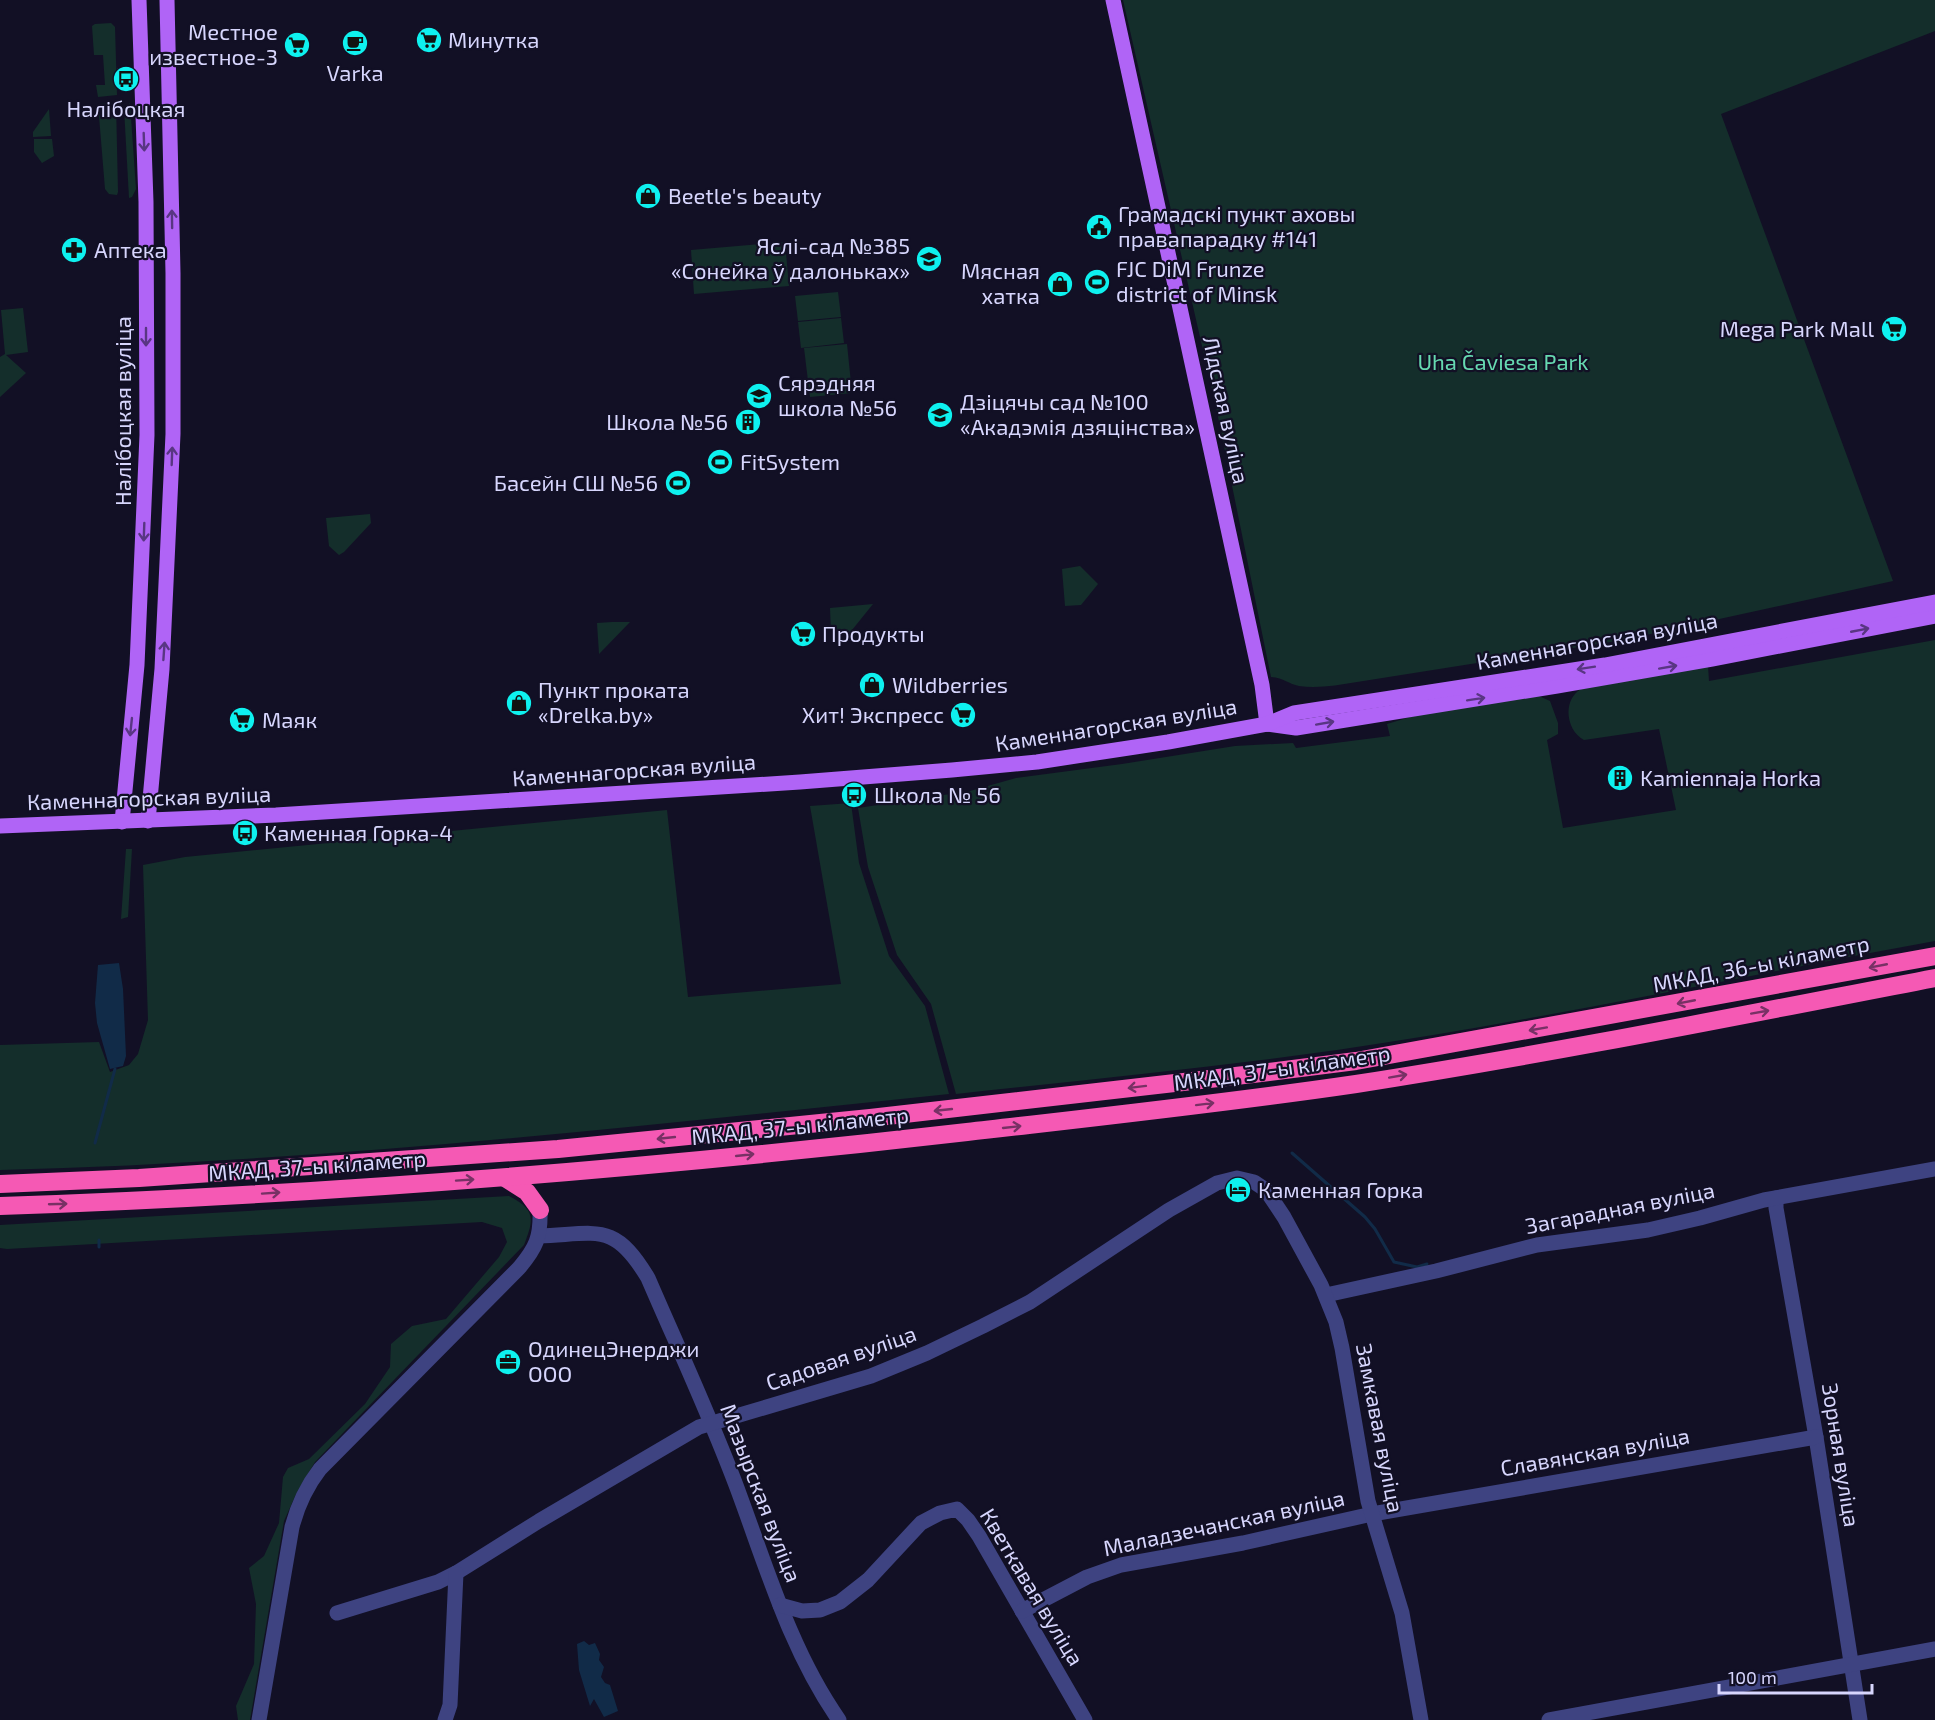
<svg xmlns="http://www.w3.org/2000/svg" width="1935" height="1720" font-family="'Exo 2',sans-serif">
  <rect width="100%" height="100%" fill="#121025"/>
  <g fill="#142e2b">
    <path d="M 1123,0 L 1935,0 L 1935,31 L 1721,114 L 1893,581 L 1623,640 L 1357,682 C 1337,685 1318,689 1299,686 C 1289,684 1284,678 1271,677 L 1216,407 Z"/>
    <path d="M 111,23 L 115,27 L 117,95 L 98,97 L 96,85 L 105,85 L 103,55 L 94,55 L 92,26 L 95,24 Z"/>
    <path d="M 116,103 L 118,192 L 117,195 L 109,194 L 105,189 L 98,104 Z"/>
    <path d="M 130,103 L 136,189 L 132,197 L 129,198 L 124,108 Z"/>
    <path d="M 49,109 L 51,136 L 33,137 L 33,132 Z"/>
    <path d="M 34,139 L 52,139 L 54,156 L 42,163 L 34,152 Z"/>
    <path d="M 785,242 L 789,286 L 694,294 L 691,250 Z"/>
    <path d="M 838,292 L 841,317 L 798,321 L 795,296 Z"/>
    <path d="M 23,308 L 28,352 L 6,355 L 26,373 L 0,397 L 0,357 L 5,354 L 1,310 Z"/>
    <path d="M 841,318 L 844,343 L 801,348 L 798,322 Z"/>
    <path d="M 847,344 L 852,393 L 810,397 L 804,348 Z"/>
    <path d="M 370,514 L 371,523 L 344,552 L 339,555 L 329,546 L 326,518 Z"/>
    <path d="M 1080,566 L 1098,584 L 1081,605 L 1065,606 L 1062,569 Z"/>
    <path d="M 873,604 L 848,635 L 831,632 L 830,608 Z"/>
    <path d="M 612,622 L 630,622 L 599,654 L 597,623 Z"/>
    <path d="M 1935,640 L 1935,941 C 1736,977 1537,1021 1337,1050 C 1210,1068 1083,1080 956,1094 L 931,1004 L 897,955 L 868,867 L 858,808 L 970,791 L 1016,778 L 1122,764 L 1235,746 L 1293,743 L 1296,748 L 1390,736 L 1387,724 L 1420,714 L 1539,696 L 1550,701 L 1558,723 L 1558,734 L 1547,740 L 1563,828 L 1676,810 L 1659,729 L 1584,740 C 1566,731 1562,700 1581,689 L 1708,666 L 1709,681 Z"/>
    <path d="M 851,803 L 859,863 L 889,956 L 925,1006 L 949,1094 C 633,1127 317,1162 0,1170 L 0,1045 L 99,1042 L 110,1072 L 129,1065 L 138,1054 L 148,1020 L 143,865 L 185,857 L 667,810 L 688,997 L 841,984 L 810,806 Z"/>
    <path d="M 126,849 L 132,849 L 128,917 L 121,919 Z"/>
    <path d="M 509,1196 C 536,1210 534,1219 524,1245 L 315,1462 L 297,1492 L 284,1521 L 250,1720 L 238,1720 L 236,1706 L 254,1664 L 256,1604 L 249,1568 L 264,1556 L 279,1523 L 283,1477 L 288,1468 L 309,1459 L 365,1404 L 390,1367 L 391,1344 L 412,1326 L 446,1319 L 499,1257 L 507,1242 L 502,1228 L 482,1222 L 7,1249 L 0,1248 L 0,1225 Z"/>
  </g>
  <g fill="#112b48">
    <path d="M 119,963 L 123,989 L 126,1056 L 123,1066 L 110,1069 L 97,1023 L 95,1003 L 98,965 Z"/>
    <path d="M 584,1641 L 589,1645 L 595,1643 L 600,1654 L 599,1660 L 604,1667 L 601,1677 L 605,1683 L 610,1685 L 618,1711 L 604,1717 L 594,1699 L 590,1706 L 579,1670 L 577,1644 Z"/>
  </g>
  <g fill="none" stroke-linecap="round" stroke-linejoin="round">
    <g stroke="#112b48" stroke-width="3">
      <path d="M 95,1143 L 115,1069"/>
      <path d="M 1292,1153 L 1365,1217 L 1375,1229 L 1394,1262 L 1417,1267 L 1427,1264"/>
      <path d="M 99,1240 L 99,1247"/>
    </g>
    <g stroke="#3e4381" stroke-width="15">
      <path d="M 1776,1198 L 1776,1208 L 1816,1437 L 1860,1720"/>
      <path d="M 539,1236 C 598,1234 614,1221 648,1278 C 679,1350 713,1422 740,1496 C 768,1572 792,1653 839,1720"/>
      <path d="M 1326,1295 L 1436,1271 L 1537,1245 L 1648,1230 L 1700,1218 L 1764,1200 L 1935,1169"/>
      <path d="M 780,1605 L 802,1611 L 820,1610 L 840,1602 L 868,1580 L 921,1523 L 940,1513 L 957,1509 L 968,1520 L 979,1536 L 1085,1720"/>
      <path d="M 1022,1611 L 1087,1577 L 1121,1565 L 1243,1543 L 1372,1514 L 1816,1437"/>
      <path d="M 337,1613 L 438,1582 L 456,1573 L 539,1521 L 699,1427 L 871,1376 L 927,1353 L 983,1326 L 1030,1302 L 1169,1210 L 1217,1183 L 1237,1178 L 1254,1182 L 1266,1190 L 1284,1217 L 1321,1285 L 1336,1322 L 1342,1348 L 1368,1501 L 1402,1613 L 1421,1720"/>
      <path d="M 259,1720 L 292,1527 C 298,1504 306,1487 320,1469 L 519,1268 C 536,1248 541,1237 540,1210"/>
      <path d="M 445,1720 L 450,1705 L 456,1573"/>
      <path d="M 1549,1720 L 1935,1649"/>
    </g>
    <g stroke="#b064f6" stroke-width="15">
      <path d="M 1113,0 L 1262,685 L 1267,724"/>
      <path d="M 1267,724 L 1296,728 L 1557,686 L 1712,659 L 1935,616"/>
      <path d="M 148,821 L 162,669 L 173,434 L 173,273 L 167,0"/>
      <path d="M 122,822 L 137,665 L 147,435 L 146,202 L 139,0"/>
      <path d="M 0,826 L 276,815 L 800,782 L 952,770 L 1037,762 L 1168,742 L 1267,724 L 1294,713 L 1605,665 L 1935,602"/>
    </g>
    <g stroke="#f559b4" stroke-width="18">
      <path d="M 505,1178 L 527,1192 L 540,1210"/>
      <path d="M 0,1184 L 139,1178 L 558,1149 L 870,1118 L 1253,1074 L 1356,1061 L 1935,956"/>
      <path d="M 0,1206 C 323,1195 646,1169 967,1132 C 1097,1117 1227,1103 1356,1084 C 1550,1054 1743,1015 1935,978"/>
    </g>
  </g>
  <defs><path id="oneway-shaft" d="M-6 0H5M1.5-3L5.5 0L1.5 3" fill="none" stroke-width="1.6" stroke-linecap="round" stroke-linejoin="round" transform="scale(1.5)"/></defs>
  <g stroke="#593683">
    <use href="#oneway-shaft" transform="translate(144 142) rotate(88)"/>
    <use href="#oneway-shaft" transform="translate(172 219) rotate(-91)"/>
    <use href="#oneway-shaft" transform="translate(146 337) rotate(90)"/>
    <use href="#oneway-shaft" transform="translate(172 456) rotate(-88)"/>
    <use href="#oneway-shaft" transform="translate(144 532) rotate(92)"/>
    <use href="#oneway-shaft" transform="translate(1860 630) rotate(-11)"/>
    <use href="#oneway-shaft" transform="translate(164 651) rotate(-86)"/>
    <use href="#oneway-shaft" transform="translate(1668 667) rotate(-10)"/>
    <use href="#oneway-shaft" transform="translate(1586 668) rotate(171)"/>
    <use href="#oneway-shaft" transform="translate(1476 699) rotate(-9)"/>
    <use href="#oneway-shaft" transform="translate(1325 723) rotate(-10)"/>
    <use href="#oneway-shaft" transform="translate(131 727) rotate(96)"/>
  </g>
  <g stroke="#783165">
    <use href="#oneway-shaft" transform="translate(1878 966) rotate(169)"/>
    <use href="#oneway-shaft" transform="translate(1686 1002) rotate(169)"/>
    <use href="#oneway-shaft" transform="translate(1760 1012) rotate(-10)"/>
    <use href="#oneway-shaft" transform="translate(1538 1029) rotate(170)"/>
    <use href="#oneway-shaft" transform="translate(1398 1076) rotate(-10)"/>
    <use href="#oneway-shaft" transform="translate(1137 1087) rotate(173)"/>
    <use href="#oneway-shaft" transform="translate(1205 1104) rotate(-7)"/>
    <use href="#oneway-shaft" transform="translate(943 1110) rotate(174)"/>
    <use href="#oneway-shaft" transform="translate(1012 1127) rotate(-6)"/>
    <use href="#oneway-shaft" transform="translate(666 1138) rotate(174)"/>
    <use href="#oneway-shaft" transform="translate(745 1155) rotate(-6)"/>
    <use href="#oneway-shaft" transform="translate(465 1180) rotate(-4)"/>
    <use href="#oneway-shaft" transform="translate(271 1193) rotate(-4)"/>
    <use href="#oneway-shaft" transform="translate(58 1204) rotate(-2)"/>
  </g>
  <defs>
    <g id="supermarket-disc" transform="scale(1.35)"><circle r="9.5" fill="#0ef1ef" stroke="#121025"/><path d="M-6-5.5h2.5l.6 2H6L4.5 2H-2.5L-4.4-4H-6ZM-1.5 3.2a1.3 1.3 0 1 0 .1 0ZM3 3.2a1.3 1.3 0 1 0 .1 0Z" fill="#111"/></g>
    <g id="cafe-disc" transform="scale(1.35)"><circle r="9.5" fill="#0ef1ef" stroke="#121025"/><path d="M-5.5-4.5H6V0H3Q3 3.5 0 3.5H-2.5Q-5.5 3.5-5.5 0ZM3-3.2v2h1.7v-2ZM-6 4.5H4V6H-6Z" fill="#111"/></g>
    <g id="bus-disc" transform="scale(1.35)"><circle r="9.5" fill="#0ef1ef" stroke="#121025"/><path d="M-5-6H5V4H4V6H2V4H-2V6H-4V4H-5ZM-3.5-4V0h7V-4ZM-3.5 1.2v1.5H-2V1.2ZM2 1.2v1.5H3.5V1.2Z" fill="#111"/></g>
    <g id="shop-disc" transform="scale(1.35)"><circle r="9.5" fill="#0ef1ef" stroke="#121025"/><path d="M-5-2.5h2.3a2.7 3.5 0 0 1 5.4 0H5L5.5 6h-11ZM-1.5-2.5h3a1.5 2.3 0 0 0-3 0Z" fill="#111"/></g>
    <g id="civic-disc" transform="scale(1.35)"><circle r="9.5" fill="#0ef1ef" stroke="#121025"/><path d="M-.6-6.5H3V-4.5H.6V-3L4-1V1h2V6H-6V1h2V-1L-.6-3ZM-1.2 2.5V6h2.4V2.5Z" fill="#111"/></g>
    <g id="pharmacy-disc" transform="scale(1.35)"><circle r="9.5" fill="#0ef1ef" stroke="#121025"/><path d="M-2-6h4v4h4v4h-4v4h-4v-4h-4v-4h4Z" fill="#111"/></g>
    <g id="school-disc" transform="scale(1.35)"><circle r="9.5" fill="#0ef1ef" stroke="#121025"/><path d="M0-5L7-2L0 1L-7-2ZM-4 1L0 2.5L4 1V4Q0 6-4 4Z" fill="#111"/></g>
    <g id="stadium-disc" transform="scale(1.35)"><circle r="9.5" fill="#0ef1ef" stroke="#121025"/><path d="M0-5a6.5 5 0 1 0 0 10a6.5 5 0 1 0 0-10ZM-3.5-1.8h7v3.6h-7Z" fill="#111"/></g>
    <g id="building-disc" transform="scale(1.35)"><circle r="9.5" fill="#0ef1ef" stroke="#121025"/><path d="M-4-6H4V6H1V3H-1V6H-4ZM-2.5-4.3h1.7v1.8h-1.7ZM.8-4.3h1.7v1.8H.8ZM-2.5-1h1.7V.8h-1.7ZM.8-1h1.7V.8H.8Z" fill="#111"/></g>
    <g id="hotel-disc" transform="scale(1.35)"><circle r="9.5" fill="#0ef1ef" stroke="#121025"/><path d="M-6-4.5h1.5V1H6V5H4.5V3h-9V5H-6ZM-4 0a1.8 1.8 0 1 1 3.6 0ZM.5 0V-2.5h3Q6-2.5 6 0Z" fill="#111"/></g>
    <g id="office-disc" transform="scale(1.35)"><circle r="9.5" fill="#0ef1ef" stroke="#121025"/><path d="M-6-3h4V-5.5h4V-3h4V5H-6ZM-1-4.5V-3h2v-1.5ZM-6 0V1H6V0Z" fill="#111"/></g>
  </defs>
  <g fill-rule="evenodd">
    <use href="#supermarket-disc" x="429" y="40"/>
    <use href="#cafe-disc" x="355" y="43"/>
    <use href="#supermarket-disc" x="297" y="45"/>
    <use href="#bus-disc" x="126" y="79"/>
    <use href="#shop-disc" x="648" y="196"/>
    <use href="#civic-disc" x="1099" y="227"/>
    <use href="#pharmacy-disc" x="74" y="250"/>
    <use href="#school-disc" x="929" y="259"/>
    <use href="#stadium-disc" x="1097" y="282"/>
    <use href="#shop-disc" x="1060" y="284"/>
    <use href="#supermarket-disc" x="1894" y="329"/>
    <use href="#school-disc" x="759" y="396"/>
    <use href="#school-disc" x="940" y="415"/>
    <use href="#building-disc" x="748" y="422"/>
    <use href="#stadium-disc" x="720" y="462"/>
    <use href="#stadium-disc" x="678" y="483"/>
    <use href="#supermarket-disc" x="803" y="634"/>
    <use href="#shop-disc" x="872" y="685"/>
    <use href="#shop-disc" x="519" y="703"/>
    <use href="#supermarket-disc" x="963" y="715"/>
    <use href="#supermarket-disc" x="242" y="720"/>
    <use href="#building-disc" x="1620" y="778"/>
    <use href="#bus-disc" x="854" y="795"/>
    <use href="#bus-disc" x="245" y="833"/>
    <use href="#hotel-disc" x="1238" y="1190"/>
    <use href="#office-disc" x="508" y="1362"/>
  </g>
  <g text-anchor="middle" stroke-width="4.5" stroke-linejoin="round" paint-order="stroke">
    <g font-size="22" fill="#d7d6fd" stroke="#121025" text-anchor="start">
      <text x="278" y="40" text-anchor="end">Местное<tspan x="278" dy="25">известное-3</tspan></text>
      <text x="448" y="48">Минутка</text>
      <text x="355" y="81" text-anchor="middle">Varka</text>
      <text x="126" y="117" text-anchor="middle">Налібоцкая</text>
      <text x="668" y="204">Beetle's beauty</text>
      <text x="1118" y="222">Грамадскі пункт аховы<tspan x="1118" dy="25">правапарадку #141</tspan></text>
      <text x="910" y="254" text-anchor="end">Яслі-сад №385<tspan x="910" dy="25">«Сонейка ў далоньках»</tspan></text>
      <text x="94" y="258">Аптека</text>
      <text x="1116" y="277">FJC DiM Frunze<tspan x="1116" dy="25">district of Minsk</tspan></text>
      <text x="1040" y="279" text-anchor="end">Мясная<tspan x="1040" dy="25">хатка</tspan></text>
      <text x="1874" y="337" text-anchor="end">Mega Park Mall</text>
      <text x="778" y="391">Сярэдняя<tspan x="778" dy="25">школа №56</tspan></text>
      <text x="960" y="410">Дзіцячы сад №100<tspan x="960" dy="25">«Акадэмія дзяцінства»</tspan></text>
      <text x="728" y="430" text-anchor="end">Школа №56</text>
      <text x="740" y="470">FitSystem</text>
      <text x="658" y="491" text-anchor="end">Басейн СШ №56</text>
      <text x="822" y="642">Продукты</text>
      <text x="892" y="693">Wildberries</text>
      <text x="538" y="698">Пункт проката<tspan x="538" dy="25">«Drelka.by»</tspan></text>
      <text x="944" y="723" text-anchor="end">Хит! Экспресс</text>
      <text x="262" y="728">Маяк</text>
      <text x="1640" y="786">Kamiennaja Horka</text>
      <text x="874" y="803">Школа № 56</text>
      <text x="264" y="841">Каменная Горка-4</text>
      <text x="1258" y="1198">Каменная Горка</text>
      <text x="528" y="1357">ОдинецЭнерджи<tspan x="528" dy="25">ООО</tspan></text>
    </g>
    <g font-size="22" fill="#66d9b0" stroke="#121025">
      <text x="1503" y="370">Uha Čaviesa Park</text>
    </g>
    <g font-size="22" fill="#d7d6fd" stroke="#121025">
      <text transform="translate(1226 410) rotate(78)" y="8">Лідская вуліца</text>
      <text transform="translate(123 411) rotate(-90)" y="8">Налібоцкая вуліца</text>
      <text transform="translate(1597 641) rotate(-10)" y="8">Каменнагорская вуліца</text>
      <text transform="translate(1116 725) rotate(-9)" y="8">Каменнагорская вуліца</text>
      <text transform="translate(634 770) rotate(-4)" y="8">Каменнагорская вуліца</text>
      <text transform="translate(149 798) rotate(-2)" y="8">Каменнагорская вуліца</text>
      <text transform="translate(1761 964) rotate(-11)" y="8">МКАД, 36-ы кіламетр</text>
      <text transform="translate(1282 1068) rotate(-8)" y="8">МКАД, 37-ы кіламетр</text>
      <text transform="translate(800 1126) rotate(-6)" y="8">МКАД, 37-ы кіламетр</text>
      <text transform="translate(317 1166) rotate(-4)" y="8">МКАД, 37-ы кіламетр</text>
      <text transform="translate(1620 1208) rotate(-11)" y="8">Загарадная вуліца</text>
      <text transform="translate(841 1358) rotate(-19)" y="8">Садовая вуліца</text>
      <text transform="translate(1380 1428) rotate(79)" y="8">Замкавая вуліца</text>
      <text transform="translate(1595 1452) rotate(-10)" y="8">Славянская вуліца</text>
      <text transform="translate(1841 1455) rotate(81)" y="8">Зорная вуліца</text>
      <text transform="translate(761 1493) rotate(69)" y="8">Мазырская вуліца</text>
      <text transform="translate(1224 1523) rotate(-12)" y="8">Маладзечанская вуліца</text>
      <text transform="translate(1032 1587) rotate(59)" y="8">Кветкавая вуліца</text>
    </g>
  </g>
  <path d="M1719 1684v9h153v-9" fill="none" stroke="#d7d6fd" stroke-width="3"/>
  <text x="1728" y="1684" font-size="18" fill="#d7d6fd" stroke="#121025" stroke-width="4.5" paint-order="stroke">100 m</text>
</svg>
